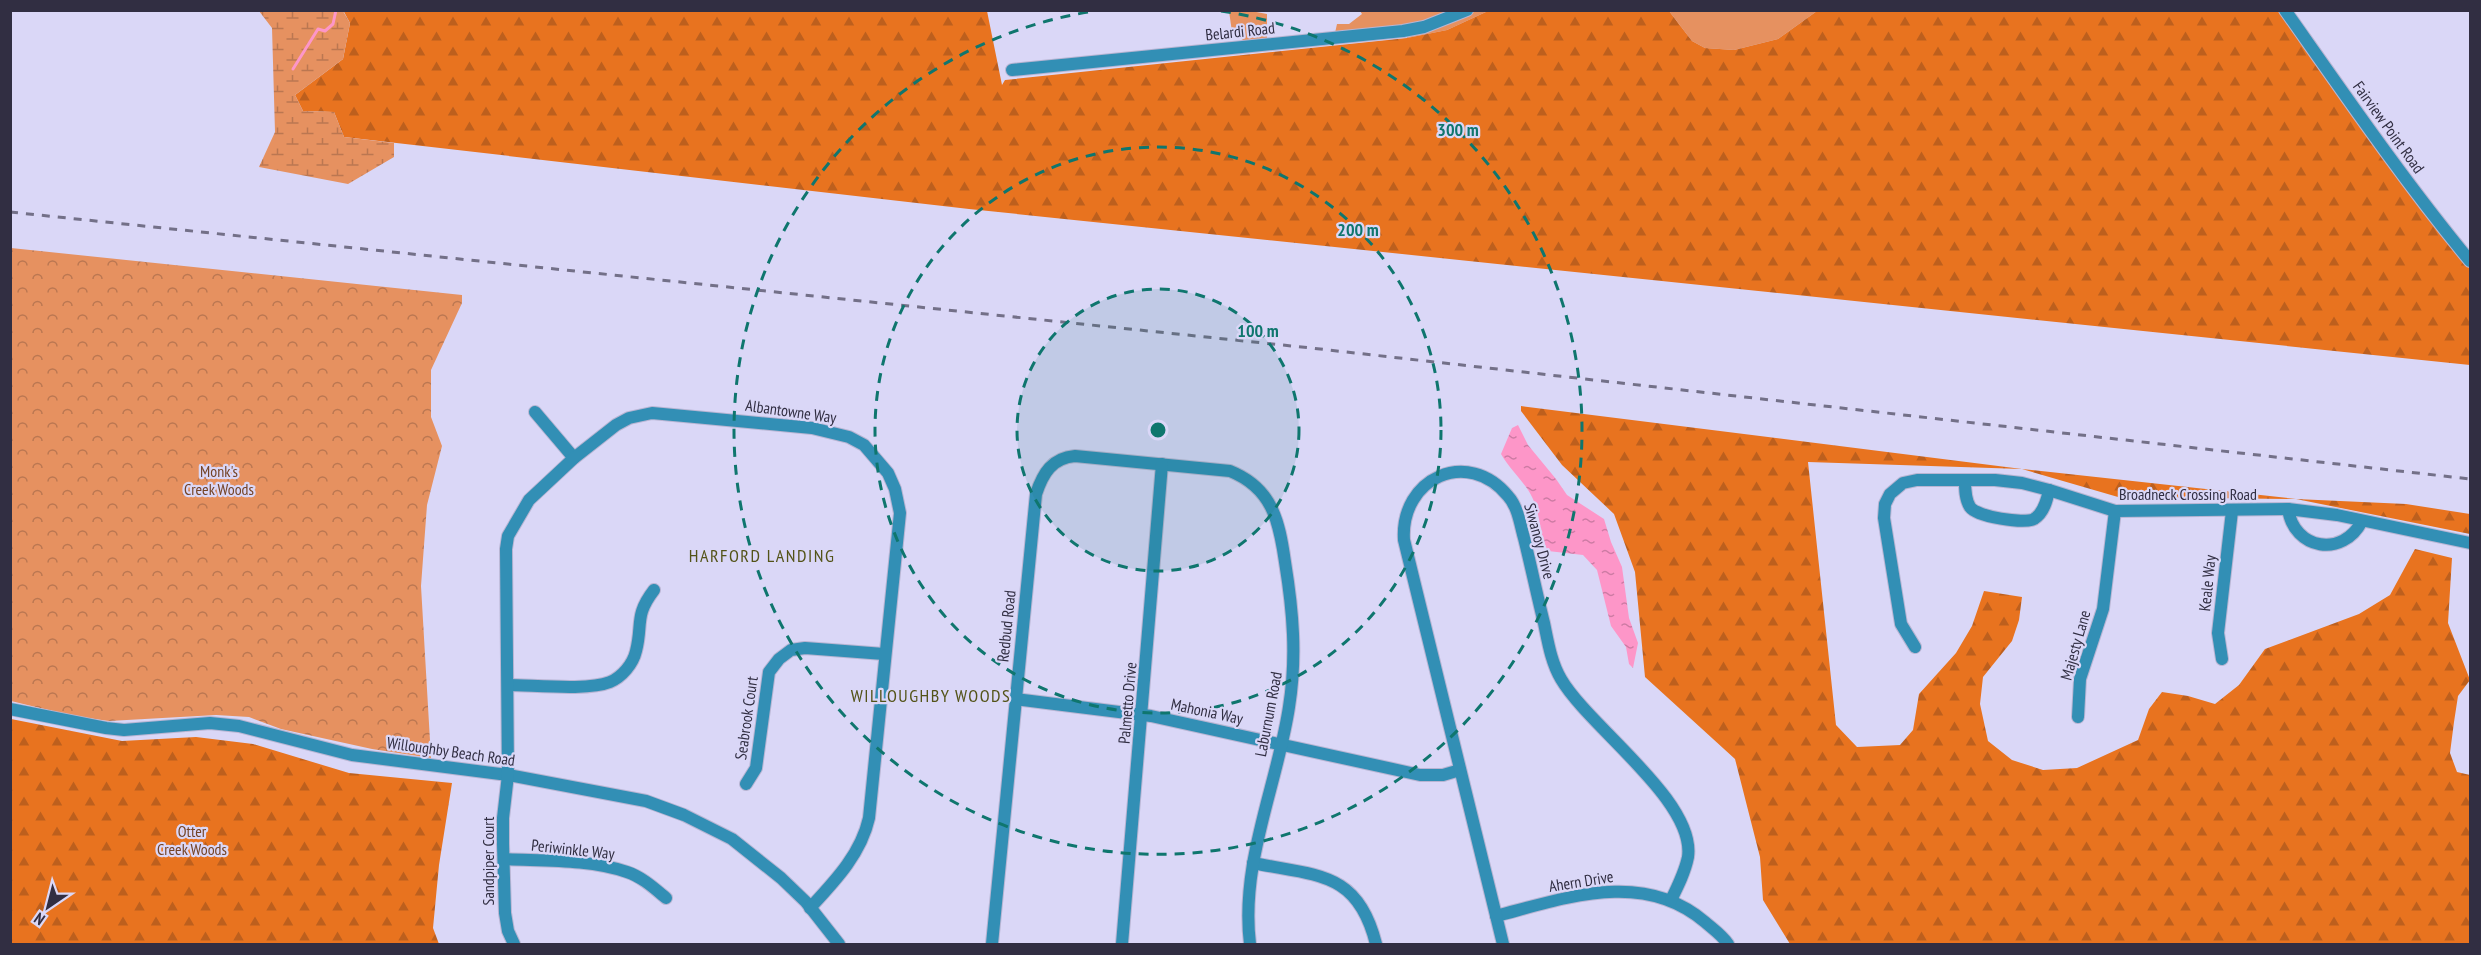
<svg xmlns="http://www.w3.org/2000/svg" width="2481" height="955" font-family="'PT Sans Narrow',sans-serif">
  <defs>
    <pattern id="forest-firs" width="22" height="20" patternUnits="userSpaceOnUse" patternTransform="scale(1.5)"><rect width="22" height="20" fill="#e8731f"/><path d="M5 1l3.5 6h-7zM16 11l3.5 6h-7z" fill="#bd5f1d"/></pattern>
    <pattern id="wetland-marsh" width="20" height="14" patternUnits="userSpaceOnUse" patternTransform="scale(1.5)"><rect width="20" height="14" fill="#e69160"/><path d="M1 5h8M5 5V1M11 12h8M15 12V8" fill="none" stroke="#bb7751"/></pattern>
    <pattern id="park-crowns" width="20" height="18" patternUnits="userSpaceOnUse" patternTransform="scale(1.5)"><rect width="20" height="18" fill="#e69160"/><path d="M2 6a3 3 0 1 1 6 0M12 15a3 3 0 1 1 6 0" fill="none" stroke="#bb7751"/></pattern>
    <pattern id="water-ripples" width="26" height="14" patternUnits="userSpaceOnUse" patternTransform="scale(1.5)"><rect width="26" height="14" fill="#fd96c8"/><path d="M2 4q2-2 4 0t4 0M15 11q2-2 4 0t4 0" fill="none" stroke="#cd7ba4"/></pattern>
  </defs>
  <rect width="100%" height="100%" fill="#dad7f7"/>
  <g fill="#e69160">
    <path d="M 1229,11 L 1251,11 L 1267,14 L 1267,40 L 1243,40 L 1232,32 Z"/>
    <path d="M 1360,11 L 1488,11 L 1447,30 L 1407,38 L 1408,27 L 1335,33 L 1337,24 L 1349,24 L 1362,14 Z"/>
    <path d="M 1669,11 L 1817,11 L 1778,39 L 1734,50 L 1705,48 L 1692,41 Z"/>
  </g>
  <g fill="url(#forest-firs)">
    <path d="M 343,10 L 987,11 L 1002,85 L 1005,80 L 1407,38 L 1447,30 L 1488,11 L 1669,11 L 1692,41 L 1705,48 L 1734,50 L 1778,39 L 1817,11 L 2285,11 L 2470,260 L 2470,365 L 969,209 L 344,137 L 334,112 L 303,111 L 295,95 L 343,59 L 350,23 Z"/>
    <path d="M 1521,406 L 2022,469 L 2296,499 L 2406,504 L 2470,514 L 2470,534 L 2296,499 L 2118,497 L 2022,469 L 1808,462 L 1836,725 L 1857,747 L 1900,745 L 1913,730 L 1919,694 L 1956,653 L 1972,626 L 1984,591 L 2022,597 L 2019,620 L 2012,641 L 1983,677 L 1980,704 L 1988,741 L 2012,760 L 2043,770 L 2077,768 L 2138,740 L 2149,709 L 2162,692 L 2188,696 L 2215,704 L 2239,685 L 2265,649 L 2359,614 L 2390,595 L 2415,549 L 2452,558 L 2448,623 L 2470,680 L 2458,696 L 2454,722 L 2450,753 L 2457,772 L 2470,775 L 2470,944 L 1790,944 L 1763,900 L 1760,857 L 1735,759 L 1645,677 L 1635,572 L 1614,514 L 1562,465 L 1521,411 Z"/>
    <path d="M 11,719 L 122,741 L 196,737 L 253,744 L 349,773 L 452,783 L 439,865 L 433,928 L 439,944 L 11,944 Z"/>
  </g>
  <path fill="url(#wetland-marsh)" d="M 259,11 L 343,11 L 350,23 L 343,59 L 295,95 L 303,111 L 334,112 L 344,137 L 394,143 L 394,157 L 348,184 L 259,167 L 275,132 L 272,28 Z"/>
  <path fill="url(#park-crowns)" d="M 11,248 L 462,295 L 462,303 L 431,370 L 431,417 L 442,446 L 427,505 L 421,586 L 431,758 L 372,749 L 281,729 L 249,717 L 216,715 L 109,721 L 73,716 L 11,701 Z"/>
  <path fill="url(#water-ripples)" d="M 1518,425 L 1528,445 L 1556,479 L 1567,495 L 1604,519 L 1611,542 L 1622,567 L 1629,618 L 1638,643 L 1633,668 L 1629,664 L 1626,647 L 1611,626 L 1597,570 L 1583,555 L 1548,551 C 1539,535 1541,514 1532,497 C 1524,481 1510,470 1501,454 L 1512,428 Z"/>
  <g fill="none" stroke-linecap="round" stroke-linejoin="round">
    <path stroke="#fd96c8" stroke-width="3" d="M 293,69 L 318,29 L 325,31 L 333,24 L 336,10"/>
    <g stroke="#b8b5d3" stroke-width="14">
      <g id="minor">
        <path d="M 2285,10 C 2345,95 2404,181 2470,261"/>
        <path d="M 1012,70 L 1403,31 L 1424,27 L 1467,10"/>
        <path d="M 535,412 L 574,458"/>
        <path d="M 1965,480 C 1965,489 1965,499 1970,507 C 1977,517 2024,524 2034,519 C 2044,513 2047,500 2049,490"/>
        <path d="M 2288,509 C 2294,550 2343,558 2362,521"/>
        <path d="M 1915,647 L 1901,624 L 1884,518 L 1885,504 L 1890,494 L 1903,483 L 1917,480 L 1995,480 L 2022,483 L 2049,490 L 2115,511 L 2288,509 L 2337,515 L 2470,543"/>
        <path d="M 2222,659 L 2218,633 L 2232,511"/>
        <path d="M 508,685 C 533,685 588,691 610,682 C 622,677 633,664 636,651 C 643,624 634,616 654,590"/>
        <path d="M 1015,699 L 1151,716 L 1420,775 L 1443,775 L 1460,770"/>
        <path d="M 10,709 L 106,728 L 124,730 L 210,723 L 239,726 L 352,755 L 508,775 L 646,801 L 684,815 L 732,839 L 781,878 L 806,902 L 839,944"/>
        <path d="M 2078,717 L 2080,679 L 2103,609 L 2115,511"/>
        <path d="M 746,784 L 756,768 L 769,672 L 779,659 L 791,650 L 805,648 L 884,654"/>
        <path d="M 504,859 C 543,861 590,859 627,872 C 642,877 654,888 666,898"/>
        <path d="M 1253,863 C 1317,876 1358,871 1376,944"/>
        <path d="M 1496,916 C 1566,898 1643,869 1705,922 C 1713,929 1722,935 1728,944"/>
        <path d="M 514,944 L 508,931 L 505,913 L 503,844 L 503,818 L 508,775 L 506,549 L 508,536 L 529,500 L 574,458 L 616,425 L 629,418 L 652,413 L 812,428 L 849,437 L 864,445 L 888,473 L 895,489 L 900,513 L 869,818 C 861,854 835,881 810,908"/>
        <path d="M 992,944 L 1036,494 C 1043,473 1052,458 1075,456 L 1230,471 C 1272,488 1279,520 1285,562 C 1293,611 1297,657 1289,707 C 1277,786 1240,863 1250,944"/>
        <path d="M 1122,944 L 1162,464"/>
        <path d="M 1503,944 L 1404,540 C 1400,478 1468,447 1508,496 C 1518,507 1520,524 1524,538 C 1531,566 1537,595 1544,623 C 1548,642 1551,662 1561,679 C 1589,727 1696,801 1688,857 C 1685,872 1678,886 1671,900"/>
      </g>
    </g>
    <use href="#minor" stroke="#328fb5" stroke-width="12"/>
    <path stroke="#737088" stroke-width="3" stroke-dasharray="8 8" stroke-linecap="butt" d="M 10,212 L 1311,348 L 2470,479"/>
  </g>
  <circle cx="1158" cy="430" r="141" fill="#0f766e" fill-opacity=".12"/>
  <g fill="none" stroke="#0f766e" stroke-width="3" stroke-dasharray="10 8">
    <circle cx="1158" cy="430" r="141"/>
    <circle cx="1158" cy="430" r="283"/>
    <path d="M1221 11A424 424 0 1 1 1095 11"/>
  </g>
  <g text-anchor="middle" stroke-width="4.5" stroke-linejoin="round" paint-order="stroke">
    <g font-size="16" fill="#312e42" stroke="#dad7f7">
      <text transform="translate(1240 31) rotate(-6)" y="6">Belardi Road</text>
      <text transform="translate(2389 127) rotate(54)" y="6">Fairview Point Road</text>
      <text transform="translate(791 411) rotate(8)" y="6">Albantowne Way</text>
      <text x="2188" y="500">Broadneck Crossing Road</text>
      <text transform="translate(1540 541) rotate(75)" y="6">Siwanoy Drive</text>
      <text transform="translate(2207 583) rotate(-84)" y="6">Keale Way</text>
      <text transform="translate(1006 626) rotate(-84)" y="6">Redbud Road</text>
      <text transform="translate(2075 645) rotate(-74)" y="6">Majesty Lane</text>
      <text transform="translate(1127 703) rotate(-85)" y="6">Palmetto Drive</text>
      <text transform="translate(1207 711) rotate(12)" y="6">Mahonia Way</text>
      <text transform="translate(1268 714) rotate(-79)" y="6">Laburnum Road</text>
      <text transform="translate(746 718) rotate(-82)" y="6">Seabrook Court</text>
      <text transform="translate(451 751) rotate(8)" y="6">Willoughby Beach Road</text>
      <text transform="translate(573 849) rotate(6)" y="6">Periwinkle Way</text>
      <text transform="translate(488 861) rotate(-90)" y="6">Sandpiper Court</text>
      <text transform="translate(1581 881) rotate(-9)" y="6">Ahern Drive</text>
    </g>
    <g font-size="16" fill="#744326" stroke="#dad7f7">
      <text x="219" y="477">Monk's<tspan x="219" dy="18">Creek Woods</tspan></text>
      <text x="192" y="837">Otter<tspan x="192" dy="18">Creek Woods</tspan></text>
    </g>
    <g font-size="18" letter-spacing="1.5" fill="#535318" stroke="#dad7f7">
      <text x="762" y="562">HARFORD LANDING</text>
      <text x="931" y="702">WILLOUGHBY WOODS</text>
    </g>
  </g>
  <circle cx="1158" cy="430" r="9" fill="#0f766e" stroke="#dad7f7" stroke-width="3"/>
  <g font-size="18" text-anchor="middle" font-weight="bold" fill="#0f766e" stroke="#dad7f7" stroke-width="4.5" stroke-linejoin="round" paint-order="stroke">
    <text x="1458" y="136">300 m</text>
    <text x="1358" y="236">200 m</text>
    <text x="1258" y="337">100 m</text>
  </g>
  <rect width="2481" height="955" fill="none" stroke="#312e42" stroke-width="24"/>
  <g transform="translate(48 907) rotate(215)" stroke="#dad7f7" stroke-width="4.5" paint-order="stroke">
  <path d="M0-4.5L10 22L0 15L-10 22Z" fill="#312e42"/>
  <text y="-9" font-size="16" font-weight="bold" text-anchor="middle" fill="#312e42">N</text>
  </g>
</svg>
